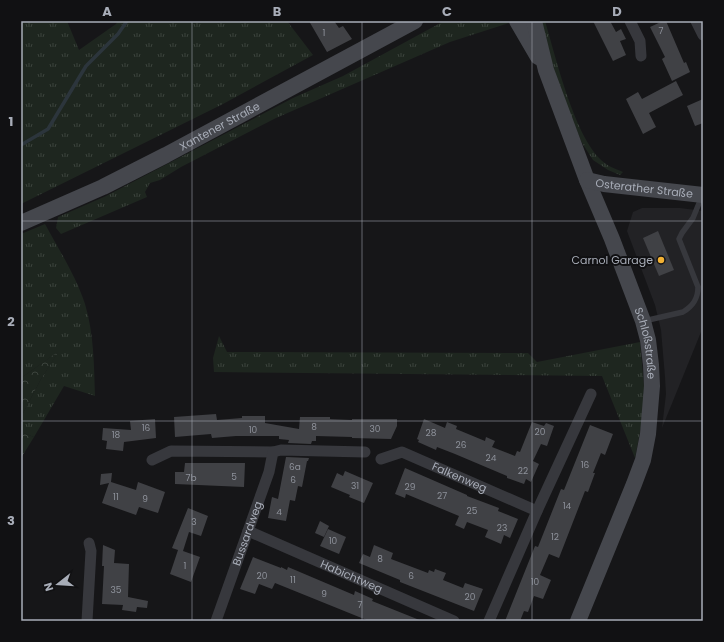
<svg xmlns="http://www.w3.org/2000/svg" width="724" height="642" font-family="Poppins,sans-serif">
  <defs>
    <pattern id="grass-tufts" width="24" height="20" patternUnits="userSpaceOnUse"><rect width="24" height="20" fill="#1e261f"/><path d="M3 7l-1-3M5 7V3M7 7l1-3M15 17l-1-3M17 17v-4M19 17l1-3" fill="none" stroke="#3c433d"/></pattern>
    <pattern id="forest-crowns" width="20" height="18" patternUnits="userSpaceOnUse"><rect width="20" height="18" fill="#1e261f"/><path d="M2 6a3 3 0 1 1 6 0M12 15a3 3 0 1 1 6 0" fill="none" stroke="#3c433d"/></pattern>
  </defs>
  <rect width="100%" height="100%" fill="#161618"/>
  <path fill="#222225" d="M 642,208 L 680,208 L 703,211 L 703,327 L 662,428 L 666,394 L 665,377 L 661,330 L 655,305 L 627,231 L 633,212 Z"/>
  <g fill="url(#grass-tufts)">
    <path d="M 21,21 L 67,21 L 79,50 L 116,24 L 118,21 L 287,21 L 313,55 L 223,104 L 21,204 Z"/>
    <path d="M 444,21 L 507,21 L 509,23 L 450,42 L 276,118 L 181,167 L 160,180 L 150,183 L 145,192 L 147,197 L 61,234 L 56,228 L 58,217 L 106,196 L 293,98 L 343,76 Z"/>
    <path d="M 539,21 L 545,21 C 556,58 574,135 601,160 C 607,166 616,169 623,172 L 620,175 L 608,170 L 593,160 L 582,143 L 563,98 Z"/>
    <path d="M 45,224 C 59,250 76,276 85,304 C 94,334 94,365 95,396 L 64,386 L 34,437 L 21,432 L 21,417 L 41,379 L 58,352 L 21,378 L 21,234 Z"/>
    <path d="M 219,336 L 227,352 L 528,353 L 537,362 L 640,342 L 644,386 L 643,417 L 635,458 L 602,376 L 214,372 L 213,358 Z"/>
  </g>
  <g fill="url(#forest-crowns)">
    <path d="M 59,351 L 41,379 L 21,417 L 21,378 Z"/>
    <path d="M 21,432 L 34,437 L 21,458 Z"/>
  </g>
  <g fill="none" stroke-linecap="round" stroke-linejoin="round">
    <path stroke="#2c353c" stroke-width="3.5" d="M 21,145 L 48,129 L 86,66 L 118,34 L 127,21"/>
  </g>
  <g fill="#404145">
    <path d="M 309,21 L 334,21 L 339,28 L 343,26 L 352,39 L 327,52 Z"/>
    <path d="M 593,21 L 610,21 L 616,32 L 621,29 L 626,39 L 620,41 L 626,55 L 613,61 Z"/>
    <path d="M 663,21 L 666,21 L 684,63 L 686,62 L 690,72 L 672,81 L 662,59 L 665,57 L 650,27 Z"/>
    <path d="M 676,81 L 683,95 L 649,113 L 656,127 L 643,134 L 626,99 L 638,92 L 642,99 Z"/>
    <path d="M 703,99 L 703,123 L 695,126 L 687,106 Z"/>
    <path d="M 658,231 L 674,270 L 659,276 L 643,238 Z"/>
    <path d="M 216,414 L 217,420 L 242,418 L 242,416 L 265,416 L 265,423 L 299,429 L 300,417 L 330,417 L 330,419 L 352,420 L 352,419 L 397,419 L 397,426 L 391,439 L 352,438 L 352,437 L 316,436 L 316,441 L 312,441 L 311,444 L 288,443 L 289,440 L 279,439 L 279,436 L 236,436 L 212,438 L 211,434 L 175,437 L 174,417 Z"/>
    <path d="M 155,419 L 156,438 L 124,442 L 123,451 L 106,449 L 107,441 L 102,440 L 103,428 L 131,430 L 130,421 Z"/>
    <path d="M 424,419 L 445,428 L 447,422 L 457,426 L 456,429 L 485,441 L 486,437 L 495,441 L 492,447 L 515,456 L 517,451 L 520,452 L 532,422 L 544,426 L 546,423 L 554,426 L 547,446 L 541,444 L 533,461 L 539,464 L 531,482 L 526,479 L 524,484 L 507,478 L 507,476 L 455,454 L 437,447 L 436,450 L 418,442 L 419,440 L 417,439 Z"/>
    <path d="M 590,425 L 613,434 L 605,455 L 601,453 L 593,473 L 595,473 L 588,492 L 585,491 L 559,558 L 549,554 L 540,575 L 551,580 L 543,599 L 534,596 L 528,612 L 524,611 L 520,621 L 505,621 L 535,546 L 538,547 L 561,489 L 564,490 Z"/>
    <path d="M 286,457 L 309,458 L 308,461 L 307,461 L 302,487 L 298,486 L 295,501 L 290,500 L 286,521 L 268,518 L 272,497 L 278,499 Z"/>
    <path d="M 185,463 L 245,463 L 244,487 L 175,484 L 175,472 L 184,472 Z"/>
    <path d="M 405,468 L 467,495 L 467,496 L 499,508 L 498,511 L 518,519 L 510,538 L 504,535 L 501,544 L 485,537 L 488,530 L 467,522 L 464,529 L 455,525 L 459,516 L 406,494 L 405,498 L 395,494 Z"/>
    <path d="M 345,471 L 373,483 L 364,503 L 349,497 L 350,495 L 331,487 L 337,473 L 343,476 Z"/>
    <path d="M 112,473 L 111,482 L 136,490 L 138,482 L 165,492 L 158,513 L 139,507 L 136,515 L 102,503 L 109,483 L 100,485 L 101,474 Z"/>
    <path d="M 188,508 L 208,516 L 201,536 L 189,532 L 183,551 L 200,557 L 191,582 L 170,574 L 178,550 L 172,548 Z"/>
    <path d="M 320,521 L 329,526 L 324,537 L 315,533 Z"/>
    <path d="M 328,529 L 346,537 L 339,554 L 320,546 Z"/>
    <path d="M 103,545 L 115,550 L 114,563 L 129,564 L 128,597 L 148,601 L 147,608 L 137,607 L 136,612 L 122,610 L 123,605 L 102,604 L 104,566 L 102,566 Z"/>
    <path d="M 374,545 L 393,553 L 391,559 L 428,573 L 429,570 L 434,572 L 435,569 L 446,573 L 443,580 L 463,588 L 465,583 L 483,589 L 474,611 L 400,582 L 400,580 L 359,563 L 363,554 L 370,557 Z"/>
    <path d="M 253,557 L 281,568 L 281,567 L 287,570 L 288,567 L 354,595 L 355,591 L 373,599 L 372,601 L 422,621 L 369,621 L 275,583 L 272,589 L 259,584 L 255,594 L 240,589 Z"/>
  </g>
  <g fill="none" stroke-linecap="round" stroke-linejoin="round">
    <path stroke="#37383d" stroke-width="5.5" d="M 644,321 L 683,312 C 693,306 698,299 698,287 L 679,239 L 682,233 L 693,218 L 702,196"/>
    <g stroke="#37383d" stroke-width="11">
      <path d="M 630,21 L 640,41 L 641,56"/>
      <path d="M 696,21 L 703,35"/>
      <path id="s1" d="M 381,459 L 402,452 L 537,511"/>
      <path d="M 152,460 L 171,451 L 273,452"/>
      <path id="s2" d="M 248,531 L 454,621"/>
      <path d="M 87,621 L 91,551 L 89,543"/>
      <path id="s3" d="M 216,621 L 269,472 L 273,452 L 281,450 L 365,452"/>
      <path d="M 489,621 L 537,511 L 591,394"/>
    </g>
    <g stroke="#45474d" stroke-width="16">
      <path d="M 517,21 L 538,57"/>
      <path id="s4" d="M 534,21 L 546,70 L 587,180 L 612,239 L 643,321 L 648,340 L 651,365 L 652,386 L 648,434 L 643,460 L 634,484 L 578,621"/>
      <path id="s5" d="M 587,180 L 604,184 L 703,195"/>
      <path id="s6" d="M 21,223 L 103,187 L 166,155 L 415,21"/>
    </g>
  </g>
  <path fill="none" stroke="#a8adb8" stroke-width="1" stroke-opacity="0.55" d="M 192,21 L 192,621M 362,21 L 362,621M 532,21 L 532,621M 21,221 L 703,221M 21,421 L 703,421"/>
  <circle fill="#f2b134" stroke="#111113" stroke-width="1.5" cx="661" cy="260" r="4"/>
  <g text-anchor="middle" stroke-width="4" stroke-linejoin="round" paint-order="stroke">
    <g font-size="9" fill="#8e929b">
      <text x="661" y="34">7</text>
      <text x="324" y="36">1</text>
      <text x="314" y="430">8</text>
      <text x="146" y="431">16</text>
      <text x="375" y="432">30</text>
      <text x="253" y="433">10</text>
      <text x="540" y="435">20</text>
      <text x="431" y="436">28</text>
      <text x="116" y="438">18</text>
      <text x="461" y="448">26</text>
      <text x="491" y="461">24</text>
      <text x="585" y="468">16</text>
      <text x="295" y="470">6a</text>
      <text x="523" y="474">22</text>
      <text x="234" y="480">5</text>
      <text x="191" y="481">7b</text>
      <text x="293" y="483">6</text>
      <text x="355" y="489">31</text>
      <text x="410" y="490">29</text>
      <text x="442" y="499">27</text>
      <text x="116" y="500">11</text>
      <text x="145" y="502">9</text>
      <text x="567" y="509">14</text>
      <text x="472" y="514">25</text>
      <text x="279" y="515">4</text>
      <text x="194" y="525">3</text>
      <text x="502" y="531">23</text>
      <text x="555" y="540">12</text>
      <text x="333" y="544">10</text>
      <text x="380" y="562">8</text>
      <text x="185" y="569">1</text>
      <text x="262" y="579">20</text>
      <text x="411" y="579">6</text>
      <text x="293" y="583">11</text>
      <text x="535" y="585">10</text>
      <text x="116" y="593">35</text>
      <text x="324" y="597">9</text>
      <text x="470" y="600">20</text>
      <text x="360" y="608">7</text>
    </g>
    <g font-size="11" fill="#a8adb8" stroke="#111113">
      <text dy="4" stroke="none"><textPath href="#s6" startOffset="221">Xantener Straße</textPath></text>
      <text dy="4" stroke="none"><textPath href="#s5" startOffset="58">Osterather Straße</textPath></text>
      <text dy="4" stroke="none"><textPath href="#s4" startOffset="342">Schloßstraße</textPath></text>
      <text dy="4" stroke="none"><textPath href="#s1" startOffset="85">Falkenweg</textPath></text>
      <text dy="4" stroke="none"><textPath href="#s3" startOffset="93">Bussardweg</textPath></text>
      <text dy="4" stroke="none"><textPath href="#s2" startOffset="113">Habichtweg</textPath></text>
    </g>
    <g font-size="11" fill="#a8adb8" stroke="#111113" text-anchor="end">
      <text x="653" y="264">Carnol Garage</text>
    </g>
  </g>
  <rect width="724" height="642" fill="none" stroke="#111113" stroke-width="44"/>
  <g transform="translate(58 584) rotate(253)" stroke="#111113" stroke-width="3" paint-order="stroke">
  <path d="M0-3L7 15L0 10L-7 15Z" fill="#a8adb8"/>
  <text y="-6" font-size="11" font-weight="bold" text-anchor="middle" fill="#a8adb8">N</text>
  </g>
  <rect x="22" y="22" width="680" height="598" fill="none" stroke="#a8adb8" stroke-width="1.5"/>
  <g font-size="13" text-anchor="middle" font-weight="bold" fill="#a8adb8">
    <text x="107" y="16">A</text>
    <text x="277" y="16">B</text>
    <text x="447" y="16">C</text>
    <text x="617" y="16">D</text>
    <text x="11" y="126">1</text>
    <text x="11" y="326">2</text>
    <text x="11" y="525">3</text>
  </g>
</svg>
